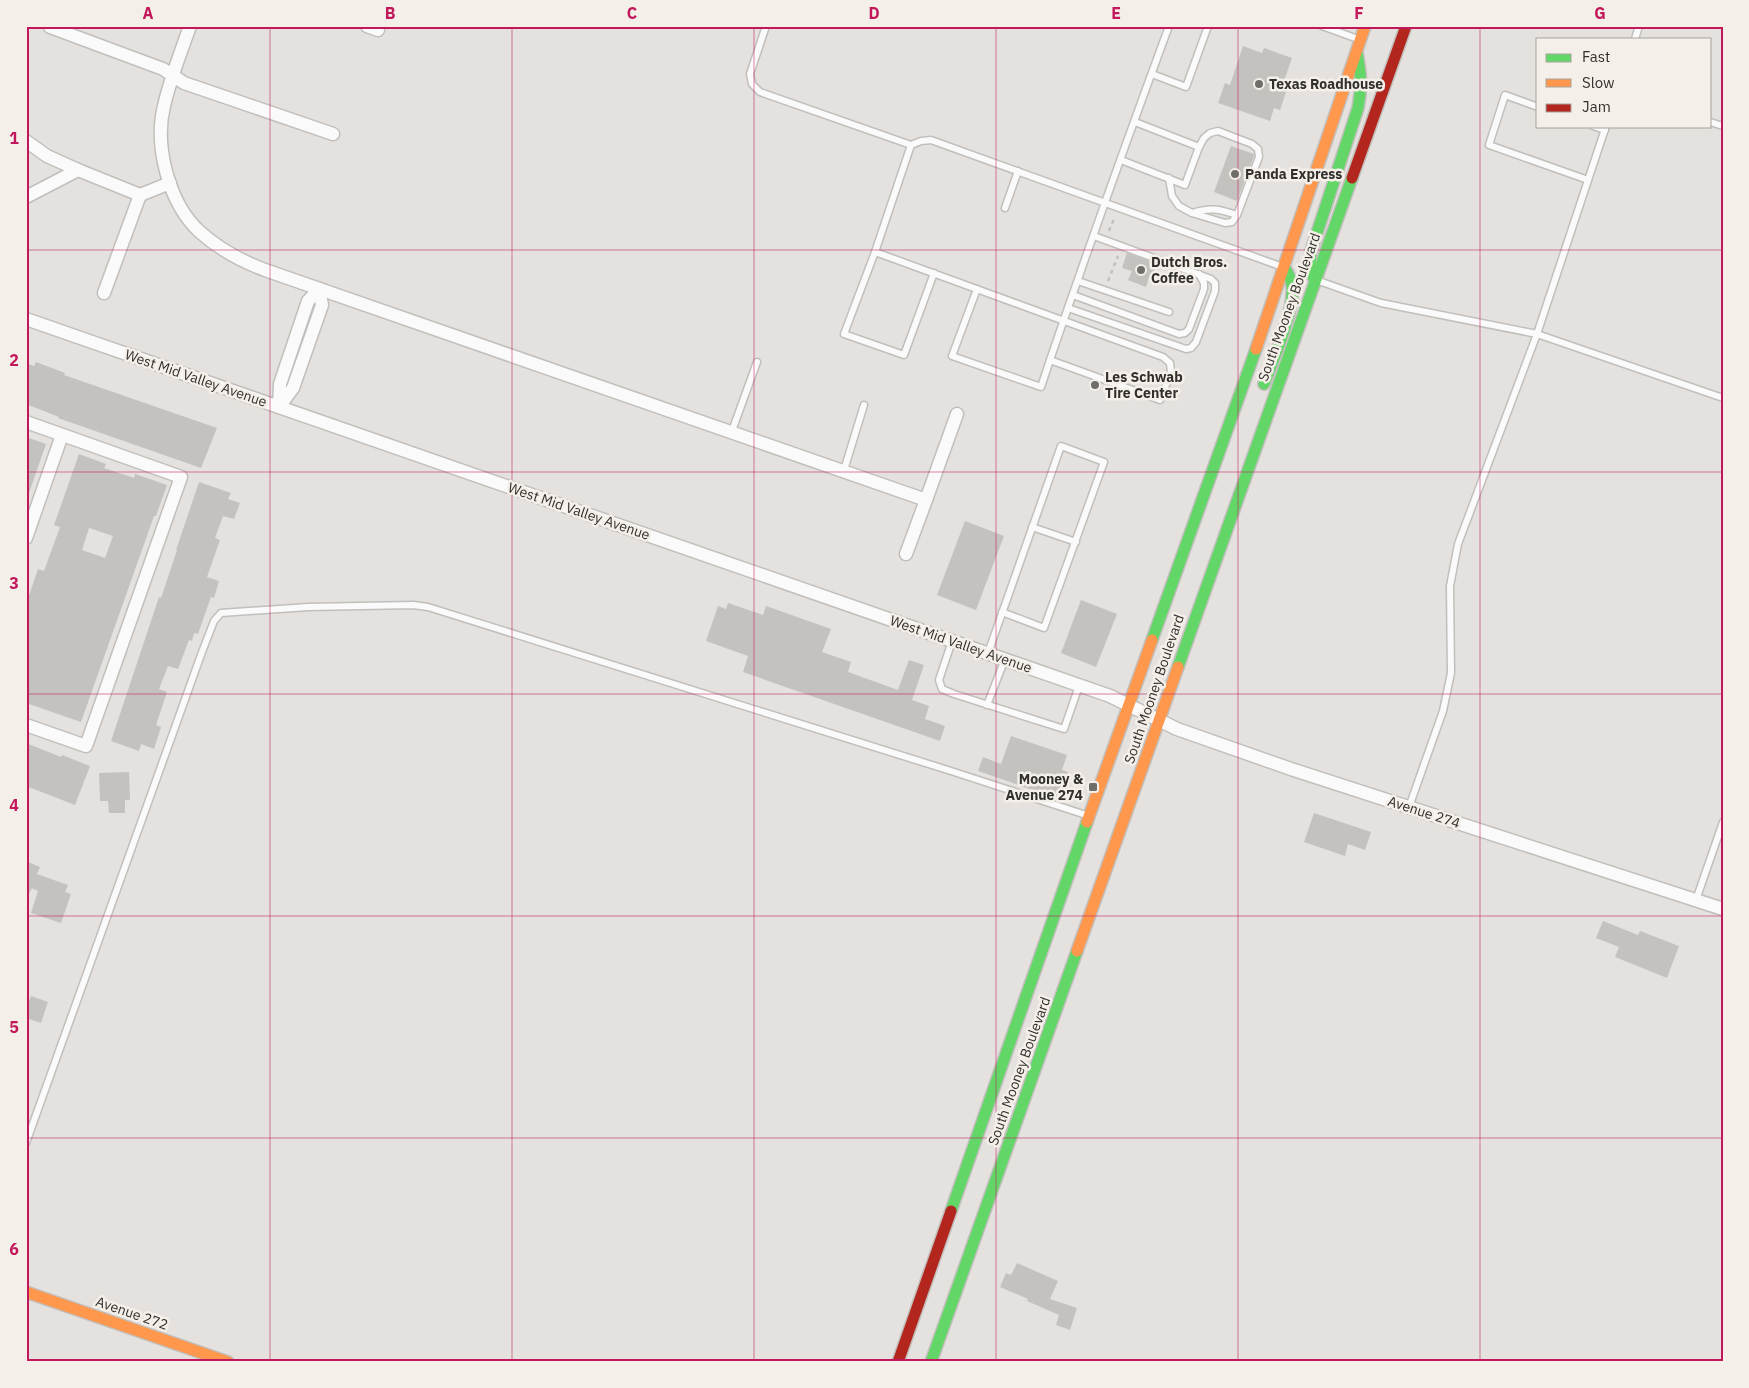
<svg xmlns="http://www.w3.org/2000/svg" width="1749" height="1388" font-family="'IBM Plex Sans',sans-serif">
  <rect width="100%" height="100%" fill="#e4e1de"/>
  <g fill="#c4c2bf" fill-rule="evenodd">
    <path d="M 1243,46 L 1262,53 L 1264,48 L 1292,58 L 1284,81 L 1289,83 L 1280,110 L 1274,108 L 1270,121 L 1218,103 L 1225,83 L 1230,85 Z"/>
    <path d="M 1231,146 L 1254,154 L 1254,156 L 1237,201 L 1214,192 Z"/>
    <path d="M 1127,253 L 1157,264 L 1152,278 L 1149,277 L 1146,287 L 1128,280 L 1132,271 L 1122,268 Z"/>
    <path d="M 36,362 L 65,373 L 64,375 L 217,428 L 201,468 L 58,418 L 59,417 L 26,404 L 26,363 L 34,366 Z"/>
    <path d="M 26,437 L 46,444 L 28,496 L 26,496 Z"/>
    <path d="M 79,454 L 106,464 L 104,468 L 134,478 L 135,474 L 167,485 L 156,516 L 154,516 L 81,722 L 26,703 L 26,604 L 38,569 L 44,571 L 60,527 L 54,525 ZM 89,528 L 113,536 L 105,558 L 82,550 Z"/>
    <path d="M 199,482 L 231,493 L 228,499 L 240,503 L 234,519 L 223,516 L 215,538 L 220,540 L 207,577 L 219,581 L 214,598 L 211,597 L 198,634 L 194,633 L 192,641 L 189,640 L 178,669 L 168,666 L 159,689 L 167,692 L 156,725 L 161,727 L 154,749 L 141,744 L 139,751 L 111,741 L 159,597 L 161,598 L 177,550 L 176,550 Z"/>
    <path d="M 965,521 L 1004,536 L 976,610 L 937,595 Z"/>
    <path d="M 1081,600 L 1117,614 L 1096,667 L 1061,653 Z"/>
    <path d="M 728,603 L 763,615 L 766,606 L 831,629 L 822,652 L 851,662 L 848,672 L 898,690 L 909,660 L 924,665 L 912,700 L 929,706 L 925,719 L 945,726 L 940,741 L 743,672 L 748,656 L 706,641 L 718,606 L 726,609 Z"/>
    <path d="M 1011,736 L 1067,755 L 1062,770 L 1068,772 L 1059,799 L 978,771 L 983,757 L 1001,764 Z"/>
    <path d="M 26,743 L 61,757 L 62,755 L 90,766 L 75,805 L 26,786 Z"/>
    <path d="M 129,772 L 130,800 L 125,800 L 125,813 L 109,813 L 108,801 L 100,801 L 99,773 Z"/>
    <path d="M 1314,813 L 1371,832 L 1365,850 L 1348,844 L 1345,856 L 1304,842 Z"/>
    <path d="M 26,861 L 40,867 L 37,874 L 68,885 L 65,892 L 71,894 L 61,923 L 31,913 L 38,891 L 32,888 L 26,899 Z"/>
    <path d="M 1603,921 L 1638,935 L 1640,931 L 1679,946 L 1667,978 L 1615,957 L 1619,947 L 1596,938 Z"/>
    <path d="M 31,996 L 48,1002 L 41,1023 L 26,1018 L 26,1009 Z"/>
    <path d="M 1017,1263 L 1058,1281 L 1050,1299 L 1077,1308 L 1070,1330 L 1056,1325 L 1059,1315 L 1027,1301 L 1028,1299 L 1000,1287 L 1006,1273 L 1011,1275 Z"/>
  </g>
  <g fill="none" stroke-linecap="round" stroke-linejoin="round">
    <g stroke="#c1bfbc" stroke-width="9">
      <g id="lane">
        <path d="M 766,26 L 750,74 L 752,84 L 760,92 L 911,145"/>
        <path d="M 1169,26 C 1128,137 1088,249 1050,360 L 1160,400 L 1171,372 L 1170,363 L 1163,357 C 1067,322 971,287 875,252 L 911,145 L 921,141 L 931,140 L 1280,266"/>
        <path d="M 1322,26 L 1358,39"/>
        <path d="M 1635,39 L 1639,26"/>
        <path d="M 1152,74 L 1186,87 L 1208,26"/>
        <path d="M 1538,107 L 1505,95 L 1489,145 L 1588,180"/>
        <path d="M 1710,122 L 1723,126"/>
        <path d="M 1593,126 L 1605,130"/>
        <path d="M 1121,160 L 1185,185 L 1199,147 L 1135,122"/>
        <path d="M 1169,178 L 1172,196 L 1179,206 L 1192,213 L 1225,223 L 1232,222 L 1237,215 L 1259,157 L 1258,149 L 1252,144 L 1218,131 L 1210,133 L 1204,138 L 1199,147"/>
        <path d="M 1005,208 L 1018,171"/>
        <path d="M 1192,213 C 1210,207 1219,209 1237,215"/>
        <path d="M 875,252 L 844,334 L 904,355 L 934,273"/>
        <path d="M 1078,281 L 1169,312"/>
        <path d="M 1319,281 L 1381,303 L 1537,334 L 1723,398"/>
        <path d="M 977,289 L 952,356 L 1041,387 L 1050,360"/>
        <path d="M 1073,295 L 1179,334 L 1185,333 L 1189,329 L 1204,289 L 1204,283 L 1199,274"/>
        <path d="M 1068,308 L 1186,349 L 1191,348 L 1196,342 L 1215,291 L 1215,283 L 1211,279 L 1094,236"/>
        <path d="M 732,431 L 757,362"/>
        <path d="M 844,470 L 864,405"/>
        <path d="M 1032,527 L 1076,542"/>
        <path d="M 952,641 L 939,680 L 942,689 L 954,694 L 1064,729 L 1079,686"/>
        <path d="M 988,653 L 1061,446 L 1104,462 L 1044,628 L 1002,612"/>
        <path d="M 987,705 L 1005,659"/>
        <path d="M 1409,807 L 1443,711 L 1451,673 L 1450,586 L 1458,544 L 1537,334 L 1606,126"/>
        <path d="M 1696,900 L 1723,822"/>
        <path d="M 26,1143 L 202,652 L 214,621 L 221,613 L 308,607 L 413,605 L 428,607 L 951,771 L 1086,815"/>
      </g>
    </g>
    <g stroke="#c1bfbc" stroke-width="15">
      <g id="street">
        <path d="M 190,26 C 181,52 170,79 164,106 C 154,146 169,204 200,232 C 220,250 241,261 265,270 L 926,500 L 906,554"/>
        <path d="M 367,26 L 378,30"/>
        <path d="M 50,27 L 163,69 L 184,83 L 333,134"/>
        <path d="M 26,141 L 47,156 L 78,170"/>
        <path d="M 26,197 L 78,170 L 140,195 L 170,183"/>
        <path d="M 104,293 L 140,195"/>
        <path d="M 26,319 L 1110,696 L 1177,729 L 1291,769 L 1723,909"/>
        <path d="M 279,407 L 293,388 L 322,305 L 319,289"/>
        <path d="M 279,407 L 280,384 L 308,301 L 319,289"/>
        <path d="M 26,422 L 181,477 L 86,746 L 26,725"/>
        <path d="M 926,500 L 957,414"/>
        <path d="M 26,538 L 62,435"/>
      </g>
    </g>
    <g stroke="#c1bfbc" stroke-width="14">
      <g id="fast">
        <path d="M 1313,277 L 1310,267 L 1311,251 L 1358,108 C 1362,87 1361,74 1357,53"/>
        <path d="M 1264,384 C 1273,359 1295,311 1292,285 C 1291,278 1288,273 1284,267"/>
        <path d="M 1152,640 L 1256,349"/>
        <path d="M 1178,667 L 1352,178"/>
        <path d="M 951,1211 L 1087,822"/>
        <path d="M 931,1362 L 1077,951"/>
      </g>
    </g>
    <g stroke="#c1bfbc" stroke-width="14">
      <g id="slow">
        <path d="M 1256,349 L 1365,26"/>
        <path d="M 1087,822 L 1152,640"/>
        <path d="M 1077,951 L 1178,667"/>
        <path d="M 26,1292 L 228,1362"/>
      </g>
    </g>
    <g stroke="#c1bfbc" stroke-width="14">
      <g id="jam">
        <path d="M 1352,178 L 1406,26"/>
        <path d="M 898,1362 L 951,1211"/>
      </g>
    </g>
    <g stroke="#c2c0be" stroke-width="2.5" stroke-dasharray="4 4" stroke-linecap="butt">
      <path d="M 1109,231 L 1114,219"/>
      <path d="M 1108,281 L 1118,256"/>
    </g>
    <use href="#lane" stroke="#fbfafa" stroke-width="6"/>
    <use href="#street" stroke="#fbfafa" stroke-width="12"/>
    <use href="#fast" stroke="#63d668" stroke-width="11"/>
    <use href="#slow" stroke="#ff974d" stroke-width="11"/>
    <use href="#jam" stroke="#b3261e" stroke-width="11"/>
  </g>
  <path fill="none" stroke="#c2185b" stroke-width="1" stroke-opacity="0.55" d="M 270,26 L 270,1362M 512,26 L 512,1362M 754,26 L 754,1362M 996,26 L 996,1362M 1238,26 L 1238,1362M 1480,26 L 1480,1362M 26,250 L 1723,250M 26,472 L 1723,472M 26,694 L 1723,694M 26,916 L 1723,916M 26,1138 L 1723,1138"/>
  <g fill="#706e6b" stroke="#f4efe8" stroke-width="2">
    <circle cx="1259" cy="84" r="5"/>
    <circle cx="1235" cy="174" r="5"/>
    <circle cx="1141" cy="270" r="5"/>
    <circle cx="1095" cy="385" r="5"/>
    <rect x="1088" y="782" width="10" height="10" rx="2.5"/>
  </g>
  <g text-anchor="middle" stroke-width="5" stroke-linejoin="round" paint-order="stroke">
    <g font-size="14" font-weight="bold" fill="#32302d" stroke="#f4efe8" text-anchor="start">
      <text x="1269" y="89">Texas Roadhouse</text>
      <text x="1245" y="179">Panda Express</text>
      <text x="1151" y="267">Dutch Bros.<tspan x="1151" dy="16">Coffee</tspan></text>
      <text x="1105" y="382">Les Schwab<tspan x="1105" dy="16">Tire Center</tspan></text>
      <text x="1083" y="784" text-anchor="end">Mooney &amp;<tspan x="1083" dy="16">Avenue 274</tspan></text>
    </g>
    <g font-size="14" fill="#32302d" stroke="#f4efe8">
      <text transform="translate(1289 307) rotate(-70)" y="5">South Mooney Boulevard</text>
      <text transform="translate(196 378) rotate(19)" y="5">West Mid Valley Avenue</text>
      <text transform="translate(579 511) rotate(19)" y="5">West Mid Valley Avenue</text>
      <text transform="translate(961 644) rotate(19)" y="5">West Mid Valley Avenue</text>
      <text transform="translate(1154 689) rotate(-71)" y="5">South Mooney Boulevard</text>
      <text transform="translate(1424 812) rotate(18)" y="5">Avenue 274</text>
      <text transform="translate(1019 1071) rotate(-70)" y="5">South Mooney Boulevard</text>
      <text transform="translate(132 1313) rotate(19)" y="5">Avenue 272</text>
    </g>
  </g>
  <rect width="1749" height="1388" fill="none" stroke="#f4efe8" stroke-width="55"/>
  <rect x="1536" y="38" width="175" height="90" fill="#f4efe8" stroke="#a6a39d"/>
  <rect x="1546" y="54" width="25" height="8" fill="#63d668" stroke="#a6a39d"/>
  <text x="1582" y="62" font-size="15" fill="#32302d">Fast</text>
  <rect x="1546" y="79" width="25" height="8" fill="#ff974d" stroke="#a6a39d"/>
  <text x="1582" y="88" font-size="15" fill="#32302d">Slow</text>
  <rect x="1546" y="104" width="25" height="8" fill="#b3261e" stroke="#a6a39d"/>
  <text x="1582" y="112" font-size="15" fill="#32302d">Jam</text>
  <rect x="28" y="28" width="1694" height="1332" fill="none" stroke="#c2185b" stroke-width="2"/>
  <g font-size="16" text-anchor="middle" font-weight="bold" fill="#c2185b">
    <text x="148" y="19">A</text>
    <text x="390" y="19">B</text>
    <text x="632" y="19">C</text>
    <text x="874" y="19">D</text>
    <text x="1116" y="19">E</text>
    <text x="1359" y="19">F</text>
    <text x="1600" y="19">G</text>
    <text x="14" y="144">1</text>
    <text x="14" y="366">2</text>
    <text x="14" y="589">3</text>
    <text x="14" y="811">4</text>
    <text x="14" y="1033">5</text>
    <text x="14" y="1255">6</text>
  </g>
</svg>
